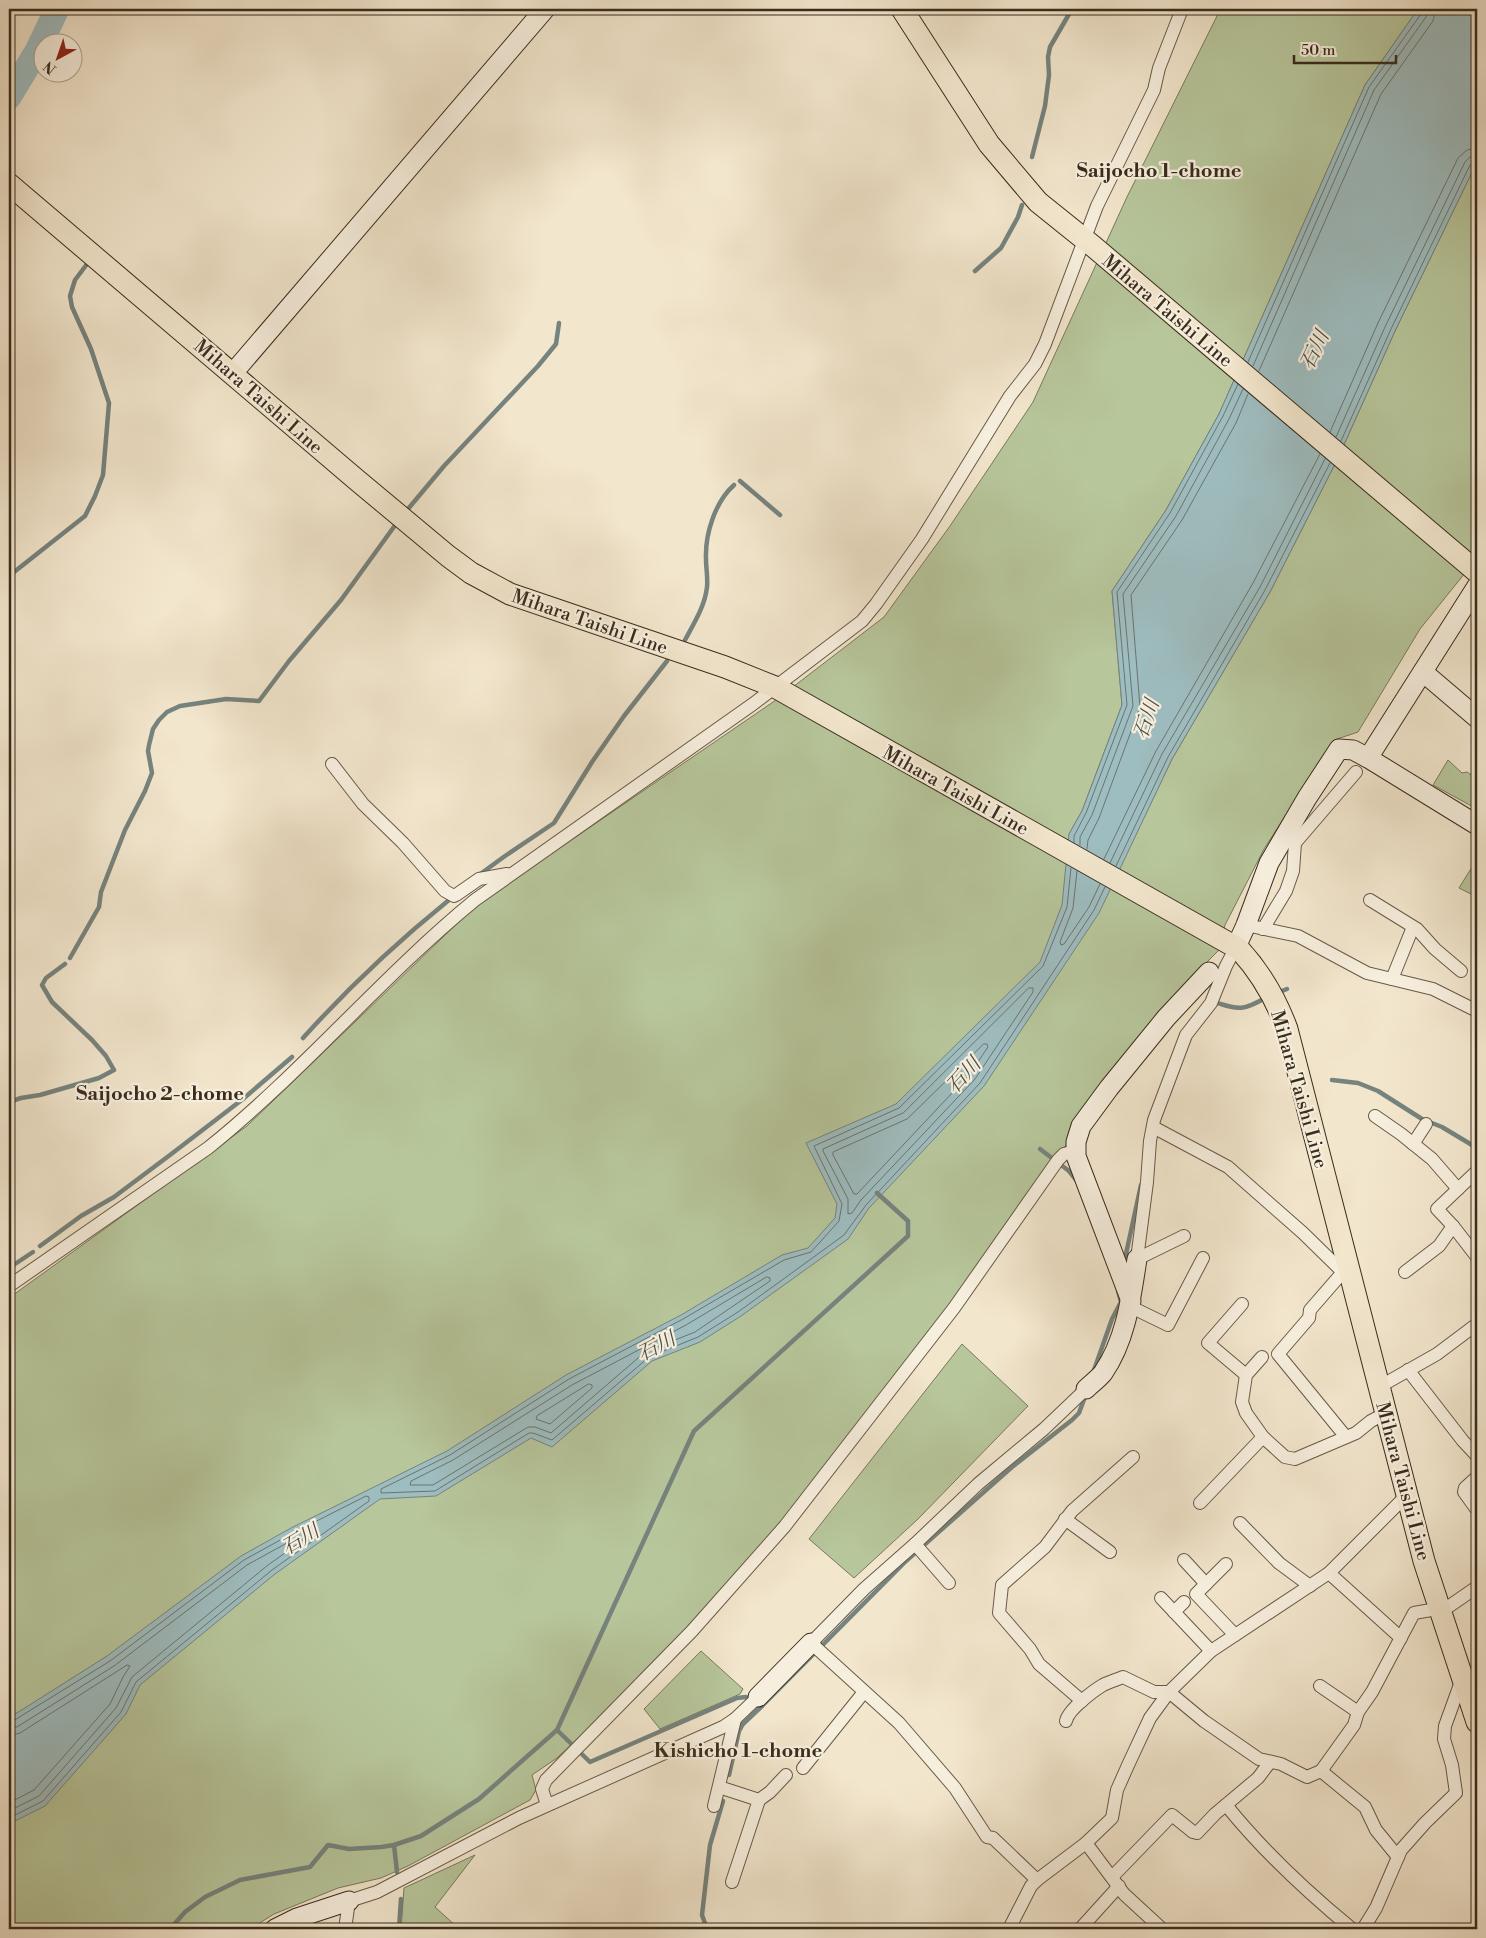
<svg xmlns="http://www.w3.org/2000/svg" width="1486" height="1938" font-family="'Libre Bodoni','Noto Serif JP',serif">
  <rect width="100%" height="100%" fill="#f2e6cd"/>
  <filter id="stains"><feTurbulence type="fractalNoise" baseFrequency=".004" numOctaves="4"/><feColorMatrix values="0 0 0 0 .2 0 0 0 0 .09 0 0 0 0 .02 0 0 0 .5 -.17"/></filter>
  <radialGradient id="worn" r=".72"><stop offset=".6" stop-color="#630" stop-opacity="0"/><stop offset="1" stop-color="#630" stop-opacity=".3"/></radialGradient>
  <g fill="#b7c69b" stroke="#78795c">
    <path d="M 1222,9 L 1418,9 L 1365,85 L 1219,414 L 1166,510 L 1112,591 L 1122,705 L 1082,811 L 1069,834 L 1123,861 L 1172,759 L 1270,592 L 1338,458 L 1395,331 L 1477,162 L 1477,558 L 1420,629 L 1358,732 L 1334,740 L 1264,849 L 1225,925 L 1220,949 L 1184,985 L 1127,1057 L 1010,1226 L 785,1518 L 717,1595 L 622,1696 L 557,1758 L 532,1775 L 536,1790 L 530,1800 L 408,1866 L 381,1878 L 338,1888 L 274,1914 L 250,1929 L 9,1929 L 9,1298 L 247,1126 L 469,912 L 526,871 L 776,700 L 884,617 L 950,526 L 1033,402 L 1127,197 L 1218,14 Z"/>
    <path d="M 1448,760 L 1462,773 L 1467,772 L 1477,779 L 1477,809 L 1433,785 Z"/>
    <path d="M 1477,859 L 1477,897 L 1459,888 Z"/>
    <path d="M 962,1344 L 1028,1406 L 918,1519 L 854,1578 L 809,1539 Z"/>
    <path d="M 701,1651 L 743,1689 L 740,1694 L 660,1729 L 644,1709 Z"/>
    <path d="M 475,1855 L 435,1907 L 457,1927 L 456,1929 L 401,1929 L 404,1888 Z"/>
  </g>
  <path fill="#9ebdc0" stroke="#76837e" d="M 1418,9 L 1477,9 L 1477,162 L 1395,331 L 1338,458 L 1270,592 L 1172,759 L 1099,913 L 984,1086 L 869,1208 L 848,1239 L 741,1316 L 700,1342 L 652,1361 L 552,1447 L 531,1438 L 436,1496 L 380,1499 L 275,1574 L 140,1685 L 126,1714 L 45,1806 L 9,1824 L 9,1718 L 107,1656 L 241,1556 L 291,1528 L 447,1451 L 566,1375 L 681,1315 L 782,1255 L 808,1248 L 835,1218 L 837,1204 L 806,1143 L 896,1104 L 1040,962 L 1062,905 L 1069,834 L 1082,811 L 1122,705 L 1112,591 L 1166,510 L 1219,414 L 1365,85 Z"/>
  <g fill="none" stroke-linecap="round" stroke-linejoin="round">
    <g stroke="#6c746e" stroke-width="1">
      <path d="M 1248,362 L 1369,87 L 1421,14 L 1422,9"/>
      <path d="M 1253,366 L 1374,90 L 1426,17 L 1428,9"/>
      <path d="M 1259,371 L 1381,94 L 1433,21 L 1436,9"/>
      <path d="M 1330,432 L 1378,323 L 1458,158 L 1467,150 L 1477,148"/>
      <path d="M 1336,437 L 1385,327 L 1465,162 L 1470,157 L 1477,155"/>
      <path d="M 1341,441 L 1391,329 L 1470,165 L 1477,162"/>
      <path d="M 1074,842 L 1074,836 L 1086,813 L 1127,705 L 1117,592 L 1170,513 L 1223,416 L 1238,384"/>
      <path d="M 1080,845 L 1080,837 L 1092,815 L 1133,706 L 1123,594 L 1176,516 L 1229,419 L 1243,389"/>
      <path d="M 1087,849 L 1088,840 L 1099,818 L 1140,707 L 1131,595 L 1182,520 L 1236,423 L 1248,394"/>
      <path d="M 1104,859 L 1156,751 L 1253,583 L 1320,454"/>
      <path d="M 1110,863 L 1162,754 L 1260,587 L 1325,459"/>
      <path d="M 1116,866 L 1168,757 L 1265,590 L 1330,463"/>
      <path d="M 1071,868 L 1067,907 L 1043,966 L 899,1108 L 814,1146 L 842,1204 L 839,1221 L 811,1252 L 784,1260 L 683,1319 L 569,1379 L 450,1455 L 381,1489 L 381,1493 L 435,1491 L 529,1433 L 533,1433 L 552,1440 L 649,1357 L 698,1337 L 738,1312 L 844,1235 L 866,1205 L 980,1083 L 1094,910 L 1105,887"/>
      <path d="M 1077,871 L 1073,908 L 1060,942 L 1061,945 L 1064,944 L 1089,907 L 1100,884"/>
      <path d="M 1029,988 L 1033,988 L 1033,992 L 975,1079 L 861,1200 L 852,1213 L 848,1214 L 848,1199 L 823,1151 L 823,1149 L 903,1113 Z"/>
      <path d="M 984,1044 L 987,1044 L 988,1047 L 969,1075 L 857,1194 L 854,1194 L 833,1155 L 833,1152 L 907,1119 Z"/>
      <path d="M 767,1277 L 770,1278 L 770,1281 L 695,1332 L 645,1352 L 551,1433 L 535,1427 L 528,1427 L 433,1485 L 410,1485 L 411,1481 L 453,1460 L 572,1385 L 686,1325 Z"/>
      <path d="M 589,1384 L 592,1385 L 592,1388 L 550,1424 L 536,1419 L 537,1416 Z"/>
      <path d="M 9,1722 L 13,1721 L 110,1661 L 244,1560 L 293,1533 L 366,1496 L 369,1497 L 369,1501 L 272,1570 L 136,1682 L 121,1712 L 43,1801 L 9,1818"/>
      <path d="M 9,1728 L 17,1727 L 114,1666 L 247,1565 L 296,1538 L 300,1536 L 302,1538 L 302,1541 L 268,1565 L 132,1677 L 116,1708 L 39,1796 L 9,1811"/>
      <path d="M 9,1736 L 20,1733 L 127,1665 L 130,1666 L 123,1677 L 110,1704 L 34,1790 L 9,1803"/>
    </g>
    <g stroke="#76837e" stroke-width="4.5">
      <path d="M 1032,157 L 1045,106 L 1049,75 L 1048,57 L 1050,47 L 1072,9"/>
      <path d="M 975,271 L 1001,248 L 1018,217 L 1022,205"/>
      <path d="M 740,481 L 780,515"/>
      <path d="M 408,509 L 444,466 L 538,366 L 556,344 L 559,323"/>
      <path d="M 9,576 L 85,516 L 95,496 L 103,475 L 109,403 L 91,349 L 72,307 L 70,296 L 75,280 L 87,264"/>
      <path d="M 685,640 C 694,623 705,606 707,587 C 708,578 706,568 706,559 C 705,534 715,502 734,485"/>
      <path d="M 479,875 L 505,856 L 554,823 L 592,762 L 624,716 L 667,661"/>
      <path d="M 70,958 L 99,907 L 101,892 L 125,830 L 145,791 L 152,773 L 148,751 L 149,745 L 153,729 L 159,720 L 167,712 L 180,706 L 226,699 L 259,701 L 289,661 L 341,600 L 396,524"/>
      <path d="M 1277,993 L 1287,989"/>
      <path d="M 1214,1002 C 1240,1010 1243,1011 1267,997"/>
      <path d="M 303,1038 C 348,988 397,942 449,900"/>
      <path d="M 1332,1080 L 1358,1083 L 1378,1091 L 1422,1119 L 1442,1127 L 1477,1148"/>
      <path d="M 9,1102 L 21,1098 L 40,1095 L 99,1078 L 114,1070 L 106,1056 L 92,1040 L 52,1002 L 42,985 L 46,978 L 65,964"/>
      <path d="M 1040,1149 L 1069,1171 L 1077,1181"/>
      <path d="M 40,1246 L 81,1216 L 114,1197 L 170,1155 L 243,1099 L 292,1057"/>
      <path d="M 1124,1263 L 1141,1185"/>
      <path d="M 9,1268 L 33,1252"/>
      <path d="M 1093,1373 L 1112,1319 L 1121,1302 L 1118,1291"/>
      <path d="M 758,1704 L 762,1706 L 906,1561 L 1012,1467 L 1072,1420 L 1079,1413 L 1086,1394"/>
      <path d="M 557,1730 L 590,1762 L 737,1698 L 746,1697 L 751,1700"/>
      <path d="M 729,1775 L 739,1731 L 743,1724 L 762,1706"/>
      <path d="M 394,1845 L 397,1872"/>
      <path d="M 170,1929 L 185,1912 L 205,1897 L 240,1880 L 310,1867 L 328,1845 L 349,1849 L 381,1847 L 394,1845 L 421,1836 L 479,1799 L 557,1730 L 694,1431 L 908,1236 L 908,1221 L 877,1193"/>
      <path d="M 399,1929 L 401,1899"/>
      <path d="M 707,1929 L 702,1915 L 710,1845 L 723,1801"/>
    </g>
    <path stroke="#9ebdc0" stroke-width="25" d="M 9,97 L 37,51 L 57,9"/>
    <g stroke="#675a48" stroke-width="14">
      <g id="street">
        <path d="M 332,764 L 363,804 L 403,843 L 445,891 L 454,896 L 456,895 L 479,879 L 507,874"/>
        <path d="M 1370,900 L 1417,929 L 1435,949 L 1461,971"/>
        <path d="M 1246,925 L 1298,936 L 1367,973 L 1433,989 L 1477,1011"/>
        <path d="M 1263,929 L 1286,891 L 1293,871 L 1295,843 L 1356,772"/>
        <path d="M 1392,979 L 1413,927"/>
        <path d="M 1375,1116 L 1401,1134 L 1432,1159 L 1458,1189"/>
        <path d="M 1153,1127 L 1228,1167 L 1303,1233 L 1349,1278"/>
        <path d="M 1413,1144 L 1426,1124"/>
        <path d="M 1477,1171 L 1437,1209 L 1453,1226 L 1477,1257"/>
        <path d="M 1137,1259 L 1147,1182 L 1150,1141 L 1154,1120 L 1186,1035 L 1211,1003 L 1226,966 L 1236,947"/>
        <path d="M 1137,1259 L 1184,1236"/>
        <path d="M 1343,1272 L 1310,1310 L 1309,1318 L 1278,1354 L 1346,1437"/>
        <path d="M 1405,1272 L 1439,1246 L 1453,1226"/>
        <path d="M 9,1286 L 208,1148 C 303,1072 381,977 475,900 L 753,704 L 862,621 L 876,604 L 922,539 L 1010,396 L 1035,364 L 1045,344 L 1097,206 L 1154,90 L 1159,68 L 1182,9"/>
        <path d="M 1242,1304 L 1208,1343 L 1246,1375"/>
        <path d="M 1129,1306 L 1168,1325 L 1203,1258"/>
        <path d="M 1262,1357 L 1246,1375 L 1242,1402 L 1246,1413 L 1263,1437 L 1285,1457 L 1295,1459 L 1356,1433 L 1371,1421 L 1386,1413"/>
        <path d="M 1408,1370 L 1463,1441 L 1477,1456"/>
        <path d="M 1379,1387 L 1437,1354 L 1477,1324"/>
        <path d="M 1477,1477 L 1465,1488 L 1464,1492 L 1477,1510"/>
        <path d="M 1200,1503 L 1263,1437"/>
        <path d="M 1065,1519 L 1110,1552"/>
        <path d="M 1240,1523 L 1279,1563 L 1310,1586"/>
        <path d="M 915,1544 L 949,1583"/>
        <path d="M 1184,1560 L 1206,1584"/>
        <path d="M 1226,1564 L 1196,1594 L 1235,1635"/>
        <path d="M 1329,1573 L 1401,1638"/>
        <path d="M 1161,1598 L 1211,1651"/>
        <path d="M 1174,1612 L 1184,1602"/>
        <path d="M 1320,1686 L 1358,1712"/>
        <path d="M 1082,1701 L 1039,1664 L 1030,1649 L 999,1613 L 1002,1585 L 1045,1547 L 1072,1511 L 1133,1457"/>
        <path d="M 1066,1721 C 1068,1710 1093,1691 1103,1685 C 1109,1682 1116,1680 1123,1677 L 1154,1692 L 1169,1692 L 1204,1721 L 1259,1759 L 1281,1764 L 1307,1777 L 1321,1771 L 1354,1725 L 1358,1712 L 1372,1692 L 1414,1613 L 1448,1607 L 1477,1587"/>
        <path d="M 803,1768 L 864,1692"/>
        <path d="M 1321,1771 L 1365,1807 L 1376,1830 L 1398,1857"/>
        <path d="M 719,1787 L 759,1800 L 732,1882"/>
        <path d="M 759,1800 L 770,1792 L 786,1775"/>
        <path d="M 547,1805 L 542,1789 L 546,1780 L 692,1631 L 785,1526 L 954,1308 L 1058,1160 L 1064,1154 L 1075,1151"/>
        <path d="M 1226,1805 C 1263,1851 1306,1891 1352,1929"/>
        <path d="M 714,1806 L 735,1719"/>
        <path d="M 1086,1843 L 1124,1894 L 1162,1929"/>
        <path d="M 1112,1877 L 1172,1815 L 1193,1832 L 1197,1833 L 1215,1814 L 1258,1778 L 1270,1762"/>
        <path d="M 1037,1880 L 993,1838 L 987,1837 L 955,1788 L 899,1723 L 811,1643 L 864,1589 L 915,1544 L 978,1484 L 1044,1429 L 1086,1389"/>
        <path d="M 345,1929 L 349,1901 L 377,1892 L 519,1818 L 723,1727 L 735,1719 L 758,1697"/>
        <path d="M 1009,1929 L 1031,1886 L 1037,1880 L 1086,1843 L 1112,1818 L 1117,1790 L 1129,1763 L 1150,1718 L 1169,1692 L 1211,1651 L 1329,1573 L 1407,1495"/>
        <path d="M 1080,1929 L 1119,1886"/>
        <path d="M 1363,1929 L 1376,1908 L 1401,1850 L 1425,1823 L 1456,1793 L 1452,1765 L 1444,1739 L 1445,1726 L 1462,1679"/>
      </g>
    </g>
    <g stroke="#392c1c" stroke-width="21">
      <g id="secondary">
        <path d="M 233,373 L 545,9"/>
        <path d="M 1423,672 L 1477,718"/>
        <path d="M 1368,758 L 1477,586"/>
        <path d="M 1236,947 L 1246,925 L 1269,863 L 1307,798 L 1339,749 L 1353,750 L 1368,758 L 1477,825"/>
        <path d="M 1131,1301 L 1076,1156 L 1076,1142 L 1081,1126 L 1109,1088 L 1166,1018 L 1209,972"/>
        <path d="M 1086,1389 C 1091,1384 1098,1379 1103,1373 C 1126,1340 1131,1298 1137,1259"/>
        <path d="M 758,1697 L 811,1643"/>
        <path d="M 275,1929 L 297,1918 L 349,1901"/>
      </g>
    </g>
    <g stroke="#392c1c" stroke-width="23">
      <g id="primary">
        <path d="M 902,9 L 989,144 L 1038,202 L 1094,247 L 1477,572"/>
        <path d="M 9,184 L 358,481 L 448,556 L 471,573 L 510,594 L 725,667 L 775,687 L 1239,949 C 1261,973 1276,999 1287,1029 L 1424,1561 L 1477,1722"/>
      </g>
    </g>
    <use href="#street" stroke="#f7efde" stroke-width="12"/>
    <use href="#secondary" stroke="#f7efde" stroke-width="19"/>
    <use href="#primary" stroke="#f2e6cd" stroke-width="21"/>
  </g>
  <g text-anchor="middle" stroke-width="4.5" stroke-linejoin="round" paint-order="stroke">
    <g font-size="19" fill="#392c1c" stroke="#f7efde">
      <text transform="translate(1168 310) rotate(40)" y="7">Mihara Taishi Line</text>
      <text transform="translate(259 396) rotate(41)" y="7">Mihara Taishi Line</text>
      <text transform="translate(590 621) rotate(19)" y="7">Mihara Taishi Line</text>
      <text transform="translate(956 790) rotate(29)" y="7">Mihara Taishi Line</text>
      <text transform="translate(1300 1089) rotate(74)" y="7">Mihara Taishi Line</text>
      <text transform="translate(1404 1481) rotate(75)" y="7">Mihara Taishi Line</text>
    </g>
    <g font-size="20" font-weight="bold" fill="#392c1c" stroke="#f7efde">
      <text x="1159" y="177">Saijocho 1-chome</text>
      <text x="160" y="1100">Saijocho 2-chome</text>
      <text x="738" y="1757">Kishicho 1-chome</text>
    </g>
    <g font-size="20" font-style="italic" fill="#525045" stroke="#f7efde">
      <text transform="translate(1314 350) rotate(-64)" y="7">石川</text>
      <text transform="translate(1146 719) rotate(-71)" y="7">石川</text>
      <text transform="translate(963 1075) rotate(-48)" y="7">石川</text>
      <text transform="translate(656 1346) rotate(-28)" y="7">石川</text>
      <text transform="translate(300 1539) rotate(-31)" y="7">石川</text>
    </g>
  </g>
  <rect width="1486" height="1938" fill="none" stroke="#f2e6cd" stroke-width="30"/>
  <rect x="10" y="10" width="1466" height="1918" fill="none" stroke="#392c1c" stroke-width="2.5"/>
  <rect x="15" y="15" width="1456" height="1908" fill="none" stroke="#392c1c"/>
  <g transform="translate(58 58) rotate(220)"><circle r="24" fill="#f7efde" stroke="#aba190"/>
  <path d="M0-4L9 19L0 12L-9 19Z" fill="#8f2418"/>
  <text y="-8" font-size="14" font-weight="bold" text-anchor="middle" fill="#392c1c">N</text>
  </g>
  <path d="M1294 55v8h102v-8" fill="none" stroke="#392c1c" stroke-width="2.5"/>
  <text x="1301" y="55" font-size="15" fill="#392c1c" stroke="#f7efde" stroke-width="4" paint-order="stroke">50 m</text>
  <rect width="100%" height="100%" filter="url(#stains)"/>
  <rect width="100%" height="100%" fill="url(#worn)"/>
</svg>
